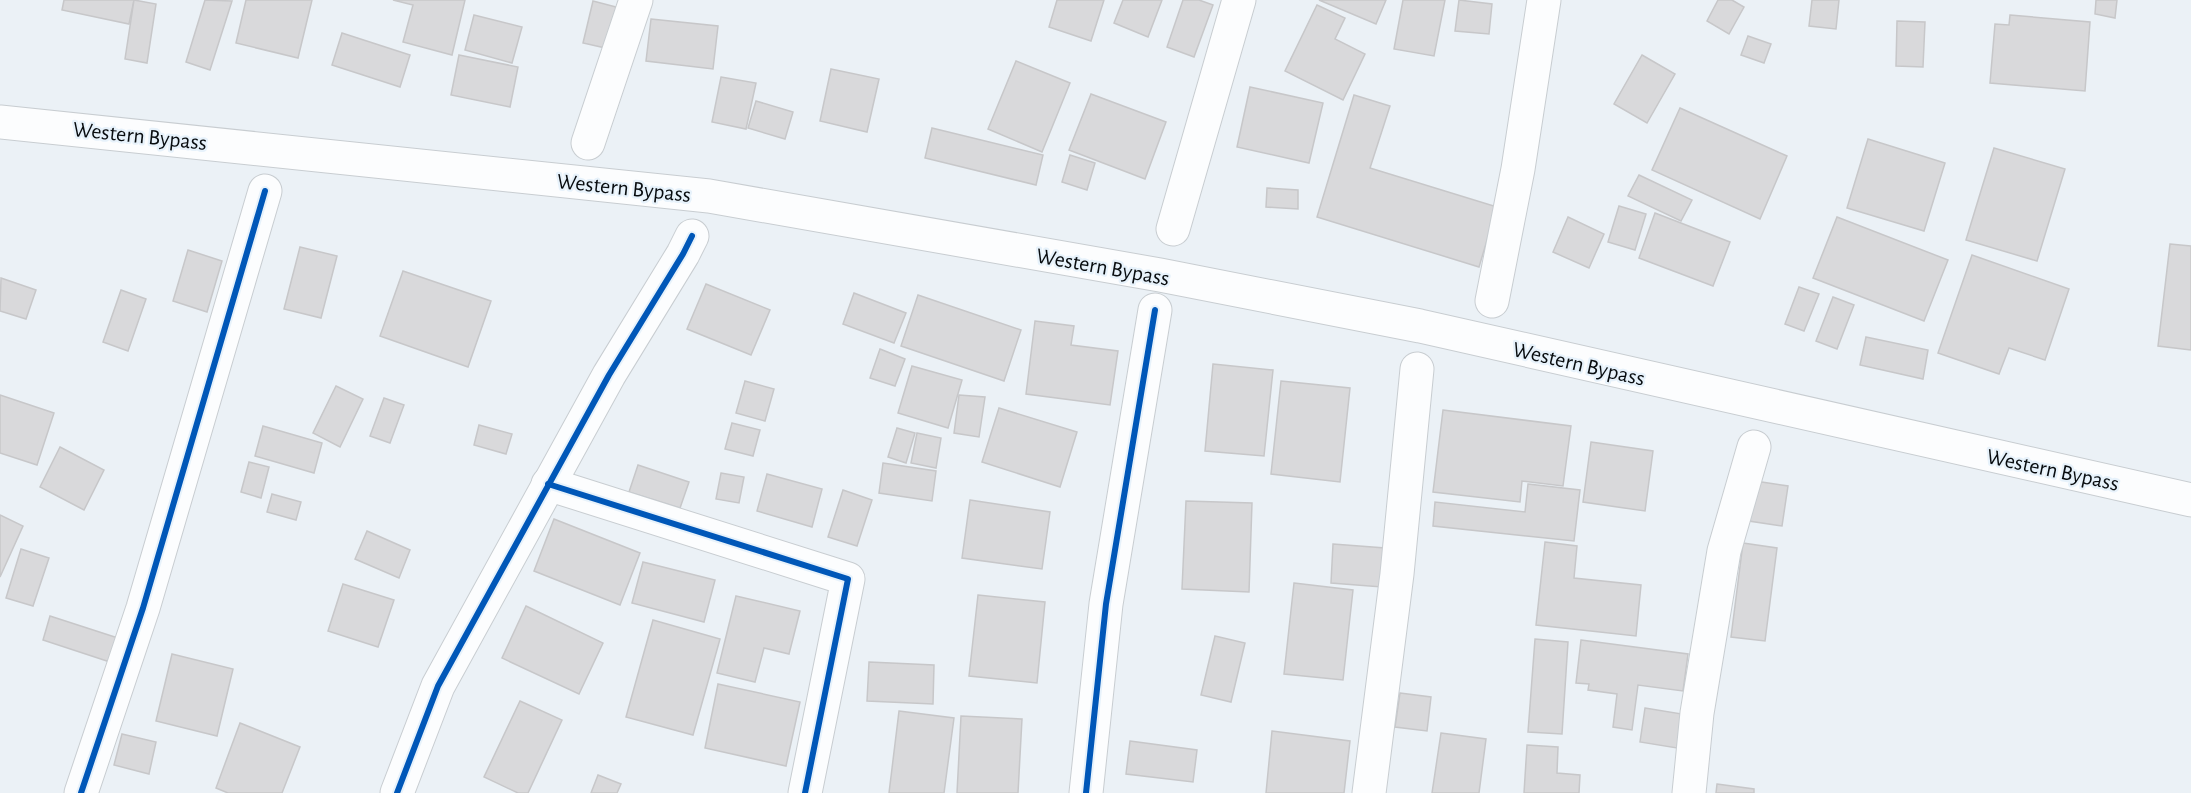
<svg xmlns="http://www.w3.org/2000/svg" width="2191" height="793" font-family="'Alegreya Sans',sans-serif">
  <rect width="100%" height="100%" fill="#ebf1f6"/>
  <g fill="#d9d9db" stroke="#c7c7c9" stroke-width="1.5">
    <path d="M 64,0 L 134,0 L 129,24 L 62,10 Z"/>
    <path d="M 134,0 L 156,4 L 147,63 L 125,59 Z"/>
    <path d="M 205,0 L 232,1 L 210,70 L 186,62 Z"/>
    <path d="M 246,0 L 312,0 L 298,58 L 236,43 Z"/>
    <path d="M 393,0 L 465,0 L 452,55 L 403,42 L 413,5 Z"/>
    <path d="M 1057,0 L 1104,0 L 1091,41 L 1049,27 Z"/>
    <path d="M 1123,0 L 1162,0 L 1148,37 L 1114,23 Z"/>
    <path d="M 1183,0 L 1199,0 L 1213,5 L 1194,57 L 1167,47 Z"/>
    <path d="M 1319,0 L 1386,0 L 1376,24 Z"/>
    <path d="M 1403,0 L 1445,0 L 1434,56 L 1394,49 Z"/>
    <path d="M 1459,0 L 1492,4 L 1489,34 L 1455,31 Z"/>
    <path d="M 1718,0 L 1732,0 L 1744,7 L 1729,34 L 1707,21 Z"/>
    <path d="M 1812,0 L 1839,0 L 1836,29 L 1809,26 Z"/>
    <path d="M 2096,0 L 2117,0 L 2115,18 L 2095,14 Z"/>
    <path d="M 593,1 L 620,8 L 610,49 L 583,43 Z"/>
    <path d="M 1317,5 L 1345,18 L 1335,39 L 1365,54 L 1343,100 L 1285,71 Z"/>
    <path d="M 474,15 L 522,27 L 512,63 L 465,50 Z"/>
    <path d="M 2010,15 L 2090,22 L 2085,91 L 1990,83 L 1995,24 L 2009,25 Z"/>
    <path d="M 651,19 L 718,26 L 713,69 L 646,61 Z"/>
    <path d="M 1897,21 L 1925,22 L 1923,67 L 1896,66 Z"/>
    <path d="M 342,33 L 410,55 L 400,87 L 332,65 Z"/>
    <path d="M 1748,36 L 1771,44 L 1764,63 L 1741,55 Z"/>
    <path d="M 459,55 L 518,67 L 510,107 L 451,95 Z"/>
    <path d="M 1642,55 L 1675,74 L 1647,123 L 1614,104 Z"/>
    <path d="M 1016,61 L 1070,83 L 1042,152 L 988,129 Z"/>
    <path d="M 831,69 L 879,79 L 867,132 L 820,121 Z"/>
    <path d="M 721,77 L 756,83 L 746,129 L 712,122 Z"/>
    <path d="M 1250,87 L 1323,103 L 1309,163 L 1237,147 Z"/>
    <path d="M 1091,94 L 1166,122 L 1145,179 L 1069,150 Z"/>
    <path d="M 1354,95 L 1390,106 L 1370,168 L 1497,207 L 1479,267 L 1317,217 Z"/>
    <path d="M 756,101 L 793,112 L 785,139 L 748,128 Z"/>
    <path d="M 1680,108 L 1787,156 L 1760,219 L 1652,170 Z"/>
    <path d="M 932,128 L 1043,155 L 1036,185 L 925,158 Z"/>
    <path d="M 1868,139 L 1945,163 L 1924,231 L 1847,208 Z"/>
    <path d="M 1994,148 L 2065,169 L 2037,261 L 1966,240 Z"/>
    <path d="M 1070,155 L 1095,163 L 1087,190 L 1062,182 Z"/>
    <path d="M 1639,175 L 1692,200 L 1681,221 L 1628,196 Z"/>
    <path d="M 1267,188 L 1298,190 L 1298,209 L 1266,207 Z"/>
    <path d="M 1619,206 L 1646,214 L 1635,250 L 1608,242 Z"/>
    <path d="M 1655,213 L 1730,242 L 1713,286 L 1639,258 Z"/>
    <path d="M 1568,217 L 1604,234 L 1589,268 L 1553,252 Z"/>
    <path d="M 1837,217 L 1948,260 L 1924,321 L 1813,278 Z"/>
    <path d="M 2170,244 L 2191,246 L 2191,350 L 2158,346 Z"/>
    <path d="M 300,247 L 337,256 L 321,318 L 284,309 Z"/>
    <path d="M 188,250 L 222,261 L 207,312 L 173,301 Z"/>
    <path d="M 1972,255 L 2069,289 L 2045,360 L 2009,348 L 1999,374 L 1938,353 Z"/>
    <path d="M 403,271 L 491,301 L 468,367 L 380,336 Z"/>
    <path d="M 1,278 L 36,290 L 26,319 L 0,311 Z"/>
    <path d="M 706,284 L 770,310 L 751,355 L 687,329 Z"/>
    <path d="M 1799,287 L 1819,294 L 1804,331 L 1785,324 Z"/>
    <path d="M 121,290 L 146,299 L 128,351 L 103,342 Z"/>
    <path d="M 854,293 L 906,313 L 894,343 L 843,324 Z"/>
    <path d="M 918,295 L 1021,330 L 1004,381 L 901,346 Z"/>
    <path d="M 1833,297 L 1854,305 L 1837,349 L 1816,341 Z"/>
    <path d="M 1035,321 L 1074,326 L 1071,345 L 1118,351 L 1110,405 L 1026,394 Z"/>
    <path d="M 1866,337 L 1928,350 L 1923,379 L 1860,365 Z"/>
    <path d="M 880,349 L 905,359 L 895,386 L 870,378 Z"/>
    <path d="M 1213,364 L 1273,370 L 1264,456 L 1205,451 Z"/>
    <path d="M 912,366 L 962,380 L 948,428 L 898,413 Z"/>
    <path d="M 745,381 L 774,389 L 765,421 L 736,413 Z"/>
    <path d="M 1281,381 L 1350,388 L 1340,482 L 1271,474 Z"/>
    <path d="M 336,386 L 363,399 L 340,447 L 313,433 Z"/>
    <path d="M 0,395 L 54,413 L 37,465 L 0,453 Z"/>
    <path d="M 959,395 L 985,397 L 979,437 L 954,433 Z"/>
    <path d="M 384,398 L 404,405 L 390,443 L 370,436 Z"/>
    <path d="M 999,408 L 1077,432 L 1060,487 L 982,462 Z"/>
    <path d="M 1443,410 L 1571,426 L 1563,486 L 1522,481 L 1520,502 L 1433,492 Z"/>
    <path d="M 732,423 L 760,430 L 753,456 L 725,449 Z"/>
    <path d="M 479,425 L 512,434 L 506,454 L 474,445 Z"/>
    <path d="M 263,426 L 322,443 L 314,473 L 255,456 Z"/>
    <path d="M 897,428 L 915,433 L 906,463 L 888,457 Z"/>
    <path d="M 917,433 L 941,438 L 936,468 L 911,463 Z"/>
    <path d="M 1591,442 L 1653,451 L 1645,511 L 1583,502 Z"/>
    <path d="M 60,447 L 104,470 L 84,510 L 40,487 Z"/>
    <path d="M 249,462 L 269,467 L 261,498 L 241,492 Z"/>
    <path d="M 883,463 L 936,471 L 932,501 L 879,493 Z"/>
    <path d="M 638,465 L 689,482 L 680,508 L 629,492 Z"/>
    <path d="M 721,473 L 744,477 L 739,503 L 716,499 Z"/>
    <path d="M 767,474 L 822,489 L 812,527 L 757,511 Z"/>
    <path d="M 1755,481 L 1788,486 L 1782,526 L 1749,521 Z"/>
    <path d="M 1528,484 L 1580,490 L 1574,541 L 1433,526 L 1435,502 L 1525,512 Z"/>
    <path d="M 843,490 L 872,500 L 857,546 L 828,537 Z"/>
    <path d="M 272,494 L 301,502 L 296,520 L 267,512 Z"/>
    <path d="M 970,500 L 1050,512 L 1042,569 L 962,558 Z"/>
    <path d="M 1186,501 L 1252,503 L 1249,592 L 1182,589 Z"/>
    <path d="M 0,515 L 23,526 L 0,577 Z"/>
    <path d="M 554,519 L 640,553 L 620,605 L 534,571 Z"/>
    <path d="M 367,531 L 410,550 L 399,578 L 355,559 Z"/>
    <path d="M 1545,542 L 1577,546 L 1574,578 L 1641,585 L 1636,636 L 1536,625 Z"/>
    <path d="M 1743,543 L 1777,548 L 1765,641 L 1731,637 Z"/>
    <path d="M 1333,544 L 1385,548 L 1382,587 L 1331,583 Z"/>
    <path d="M 21,549 L 49,558 L 33,606 L 6,598 Z"/>
    <path d="M 643,562 L 715,580 L 704,622 L 632,603 Z"/>
    <path d="M 1294,583 L 1353,590 L 1343,680 L 1284,674 Z"/>
    <path d="M 343,584 L 394,600 L 378,647 L 328,631 Z"/>
    <path d="M 978,595 L 1045,602 L 1037,683 L 969,676 Z"/>
    <path d="M 736,596 L 800,611 L 789,654 L 764,648 L 755,682 L 717,673 Z"/>
    <path d="M 526,606 L 603,643 L 579,694 L 502,658 Z"/>
    <path d="M 50,616 L 121,639 L 113,663 L 43,640 Z"/>
    <path d="M 653,620 L 720,639 L 693,735 L 626,717 Z"/>
    <path d="M 1215,636 L 1245,643 L 1231,702 L 1201,695 Z"/>
    <path d="M 1535,639 L 1568,642 L 1562,734 L 1528,732 Z"/>
    <path d="M 1581,640 L 1688,654 L 1683,691 L 1638,685 L 1632,730 L 1613,727 L 1617,694 L 1588,690 L 1589,684 L 1576,683 Z"/>
    <path d="M 172,654 L 233,669 L 217,736 L 156,721 Z"/>
    <path d="M 869,662 L 934,665 L 933,704 L 867,701 Z"/>
    <path d="M 718,684 L 800,702 L 786,766 L 705,748 Z"/>
    <path d="M 1400,693 L 1431,697 L 1427,731 L 1395,727 Z"/>
    <path d="M 520,701 L 562,720 L 528,793 L 518,793 L 484,777 Z"/>
    <path d="M 1645,708 L 1682,714 L 1677,748 L 1640,742 Z"/>
    <path d="M 899,711 L 954,718 L 944,793 L 889,793 Z"/>
    <path d="M 961,716 L 1022,719 L 1018,793 L 957,793 Z"/>
    <path d="M 240,723 L 300,747 L 282,793 L 228,793 L 216,788 Z"/>
    <path d="M 1272,731 L 1350,741 L 1344,793 L 1266,793 Z"/>
    <path d="M 1441,733 L 1486,739 L 1479,793 L 1432,793 Z"/>
    <path d="M 122,734 L 156,742 L 149,774 L 114,765 Z"/>
    <path d="M 1130,741 L 1197,750 L 1193,782 L 1126,774 Z"/>
    <path d="M 1527,745 L 1558,747 L 1557,773 L 1580,775 L 1579,793 L 1524,793 Z"/>
    <path d="M 598,775 L 621,784 L 617,793 L 591,793 Z"/>
    <path d="M 1717,784 L 1754,789 L 1754,793 L 1716,793 Z"/>
  </g>
  <g fill="none" stroke-linecap="round" stroke-linejoin="round">
    <g stroke="#c8cdd1" stroke-width="35">
      <g id="minor">
        <path d="M 588,143 L 636,0"/>
        <path d="M 1173,229 L 1239,0"/>
        <path d="M 1492,301 L 1518,169 L 1544,0"/>
        <path d="M 548,484 L 848,579 L 805,793"/>
        <path d="M 81,793 L 143,608 L 265,191"/>
        <path d="M 397,793 L 438,686 L 609,375 L 683,254 L 692,236"/>
        <path d="M 1086,793 L 1106,604 L 1155,310"/>
        <path d="M 1369,793 L 1397,574 L 1417,369"/>
        <path d="M 1689,793 L 1697,713 L 1724,551 L 1754,447"/>
      </g>
    </g>
    <g stroke="#c8cdd1" stroke-width="35">
      <path id="primary" d="M 0,122 L 709,196 L 1160,275 L 1420,326 L 2191,500"/>
    </g>
    <use href="#minor" stroke="#fcfdfe" stroke-width="33"/>
    <use href="#primary" stroke="#fcfdfe" stroke-width="33"/>
    <g stroke="#e7f2fb" stroke-width="10">
      <g id="cycleway">
        <path d="M 548,484 L 848,579 L 805,793"/>
        <path d="M 81,793 L 143,608 L 265,191"/>
        <path d="M 397,793 L 438,686 L 609,375 L 683,254 L 692,236"/>
        <path d="M 1086,793 L 1106,604 L 1155,310"/>
      </g>
    </g>
    <use href="#cycleway" stroke="#0057b8" stroke-width="6"/>
  </g>
  <g text-anchor="middle" stroke-width="4.5" stroke-linejoin="round" paint-order="stroke">
    <g font-size="22" fill="#080c0f" stroke="#e7f2fb">
      <text transform="translate(140 135) rotate(6)" y="8">Western Bypass</text>
      <text transform="translate(624 187) rotate(6)" y="8">Western Bypass</text>
      <text transform="translate(1103 266) rotate(10)" y="8">Western Bypass</text>
      <text transform="translate(1579 363) rotate(13)" y="8">Western Bypass</text>
      <text transform="translate(2053 469) rotate(12)" y="8">Western Bypass</text>
    </g>
  </g>
</svg>
